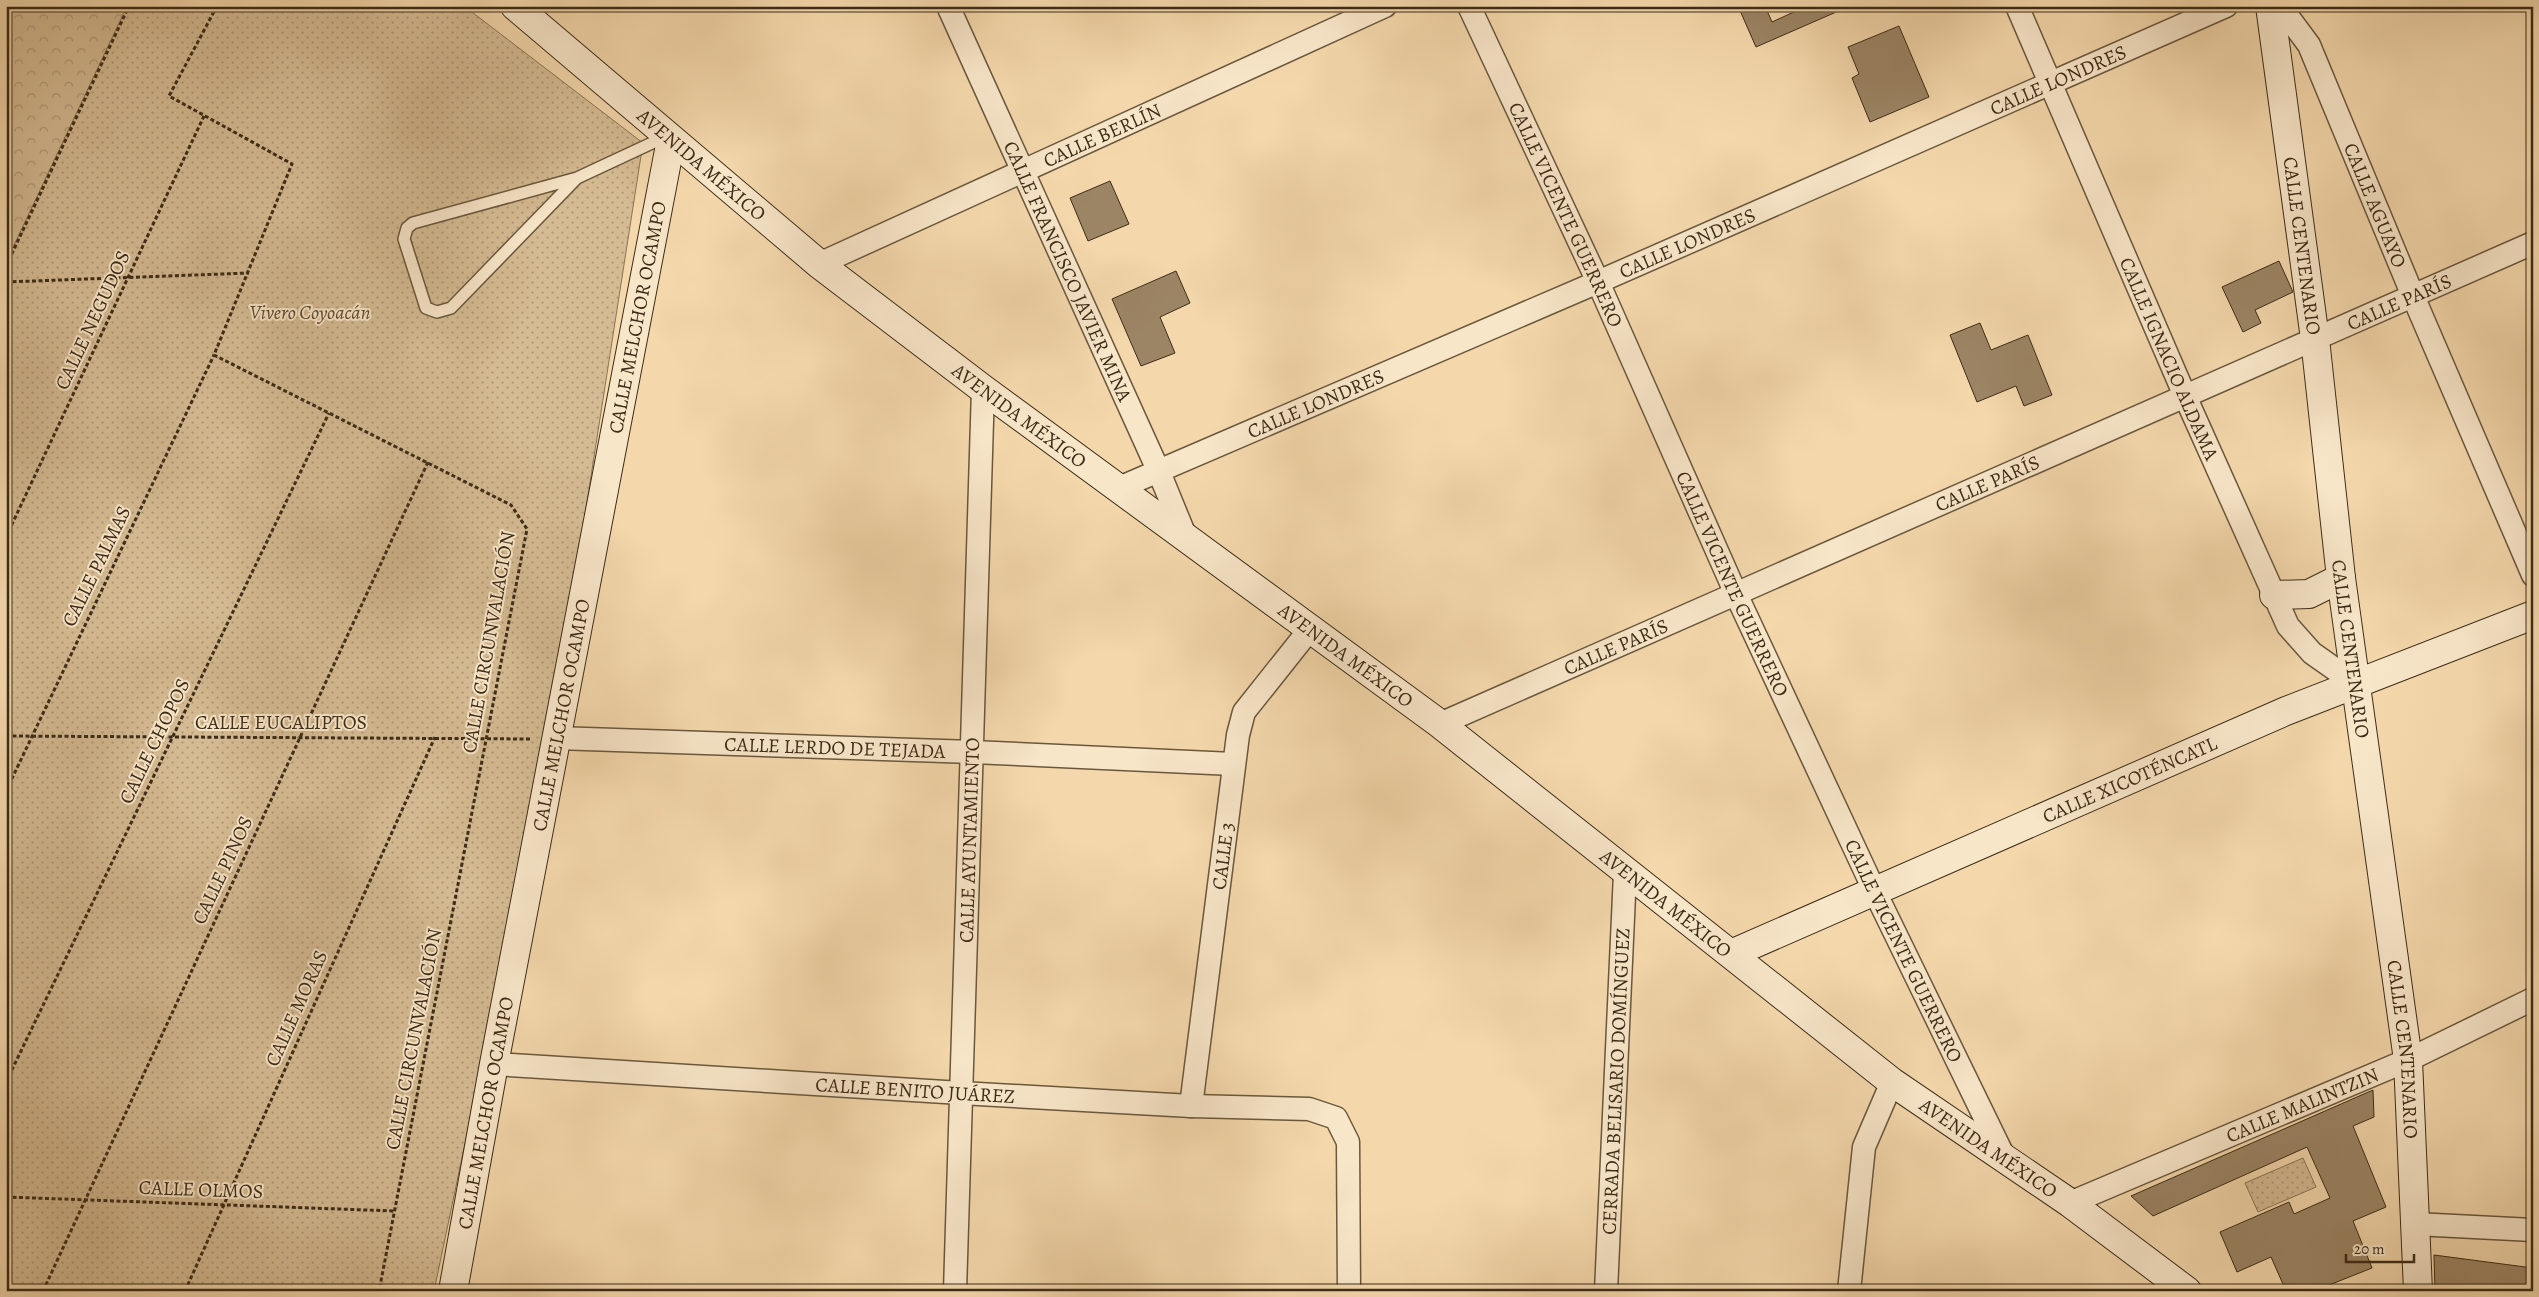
<svg xmlns="http://www.w3.org/2000/svg" width="2539" height="1297" font-family="Alegreya,serif">
  <defs>
    <pattern id="grass-dots" width="8" height="8" patternUnits="userSpaceOnUse" patternTransform="scale(1.25)"><rect width="8" height="8" fill="#d5bb93"/><path d="M2 2h.1M6 6h.1" fill="none" stroke="#ae9877" stroke-width="1.8" stroke-linecap="round"/></pattern>
    <pattern id="forest-crowns" width="20" height="18" patternUnits="userSpaceOnUse" patternTransform="scale(1.25)"><rect width="20" height="18" fill="#d5bb93"/><path d="M2 6a3 3 0 1 1 6 0M12 15a3 3 0 1 1 6 0" fill="none" stroke="#ae9877"/></pattern>
  </defs>
  <rect width="100%" height="100%" fill="#f4d8ac"/>
  <filter id="stains"><feTurbulence type="fractalNoise" baseFrequency=".004" numOctaves="4"/><feColorMatrix values="0 0 0 0 .2 0 0 0 0 .09 0 0 0 0 .02 0 0 0 .5 -.17"/></filter>
  <radialGradient id="worn" r=".72"><stop offset=".6" stop-color="#630" stop-opacity="0"/><stop offset="1" stop-color="#630" stop-opacity=".3"/></radialGradient>
  <g fill="url(#grass-dots)" stroke="#887456">
    <path d="M 6,6 L 464,6 L 643,143 L 550,739 L 434,1291 L 6,1291 Z"/>
    <path d="M 2303,1158 L 2316,1187 L 2258,1212 L 2245,1183 Z"/>
  </g>
  <path fill="url(#forest-crowns)" stroke="#887456" d="M 6,6 L 127,6 L 6,262 Z"/>
  <g fill="#9c8565" stroke="#3c2c18">
    <path d="M 1738,6 L 1765,6 L 1772,22 L 1807,6 L 1850,6 L 1756,47 Z"/>
    <path d="M 1899,26 L 1929,97 L 1870,122 L 1852,78 L 1859,74 L 1848,47 Z"/>
    <path d="M 1110,181 L 1129,224 L 1088,241 L 1070,198 Z"/>
    <path d="M 2279,261 L 2293,292 L 2255,310 L 2261,323 L 2243,332 L 2222,287 Z"/>
    <path d="M 1176,271 L 1190,303 L 1160,317 L 1175,353 L 1141,366 L 1112,299 Z"/>
    <path d="M 1980,323 L 1991,350 L 2028,335 L 2052,395 L 2024,406 L 2016,386 L 1977,402 L 1950,335 Z"/>
    <path d="M 2373,1090 L 2374,1117 L 2353,1126 L 2386,1207 L 2353,1221 L 2372,1268 L 2314,1291 L 2286,1291 L 2271,1257 L 2237,1272 L 2220,1232 L 2289,1202 L 2294,1214 L 2330,1198 L 2307,1147 L 2153,1216 L 2131,1196 Z"/>
    <path d="M 2434,1255 L 2533,1268 L 2532,1291 L 2435,1291 Z"/>
  </g>
  <g fill="none" stroke-linecap="round" stroke-linejoin="round">
    <g stroke="#6a573d" stroke-width="14">
      <path id="lane" d="M 577,178 L 451,308 L 437,312 L 426,308 L 404,239 L 407,228 L 413,223 L 577,178 L 667,136"/>
    </g>
    <g stroke="#6a573d" stroke-width="25">
      <g id="street">
        <path id="s1" d="M 948,6 L 1159,472 L 1186,538"/>
        <path id="s2" d="M 1469,6 L 1598,282 L 1736,594 L 1875,892 L 2004,1157"/>
        <path id="s3" d="M 2017,6 L 2185,396 L 2288,626 L 2312,653 L 2356,684"/>
        <path id="s4" d="M 2280,6 L 2309,45 L 2413,296 L 2533,575"/>
        <path id="s5" d="M 819,264 L 1385,6"/>
        <path id="s6" d="M 1119,488 L 1598,282 L 2226,6"/>
        <path id="s7" d="M 1440,724 L 2533,243"/>
        <path id="s8" d="M 556,738 L 973,752 L 1233,764"/>
        <path id="s9" d="M 494,1064 L 961,1093 L 1191,1106 L 1309,1109 L 1336,1118 L 1348,1142 L 1349,1291"/>
        <path id="s10" d="M 1191,1106 L 1238,735 L 1244,712 L 1310,629"/>
        <path id="s11" d="M 2070,1203 L 2408,1060 L 2533,999"/>
        <path d="M 2415,1224 L 2533,1230"/>
        <path id="s12" d="M 955,1291 L 983,389"/>
        <path id="s13" d="M 1606,1291 L 1625,873"/>
        <path d="M 1849,1291 L 1864,1147 L 1892,1082"/>
      </g>
    </g>
    <g stroke="#3c2c18" stroke-width="30">
      <g id="secondary">
        <path id="s14" d="M 515,6 L 819,264 L 983,389 L 1440,724 L 1892,1082 L 2070,1203 L 2187,1291"/>
        <path id="s15" d="M 2270,6 L 2315,339 L 2341,578 L 2408,1060 L 2418,1291"/>
        <path d="M 2274,595 L 2309,594 L 2341,578"/>
        <path id="s16" d="M 1731,954 L 2286,711 L 2533,615"/>
        <path id="s17" d="M 453,1291 L 494,1064 L 671,140"/>
      </g>
    </g>
    <g stroke="#3c2c18" stroke-width="3" stroke-dasharray="4 2.5" stroke-linecap="butt">
      <path d="M 217,6 L 169,96 L 292,164 L 214,355 L 511,505 L 527,529 L 379,1291"/>
      <path d="M 6,266 L 129,6"/>
      <path d="M 6,282 L 249,273"/>
      <path d="M 6,537 L 204,116"/>
      <path d="M 6,736 L 531,739"/>
      <path d="M 6,791 L 214,355"/>
      <path d="M 6,1082 L 329,413"/>
      <path d="M 6,1197 L 394,1211"/>
      <path d="M 43,1291 L 428,462"/>
      <path d="M 185,1291 L 435,737"/>
    </g>
    <use href="#lane" stroke="#f8e6c9" stroke-width="11"/>
    <use href="#street" stroke="#f8e6c9" stroke-width="22"/>
    <use href="#secondary" stroke="#f8e6c9" stroke-width="28"/>
  </g>
  <g text-anchor="middle" stroke-width="4" stroke-linejoin="round" paint-order="stroke">
    <g font-size="20" fill="#3c2c18" stroke="#f8e6c9">
      <text dy="7" stroke="none"><textPath href="#s6" startOffset="1024">CALLE LONDRES</textPath></text>
      <text dy="7" stroke="none"><textPath href="#s5" startOffset="311">CALLE BERLÍN</textPath></text>
      <text dy="7" stroke="none"><textPath href="#s14" startOffset="245">AVENIDA MÉXICO</textPath></text>
      <text dy="7" stroke="none"><textPath href="#s4" startOffset="222">CALLE AGUAYO</textPath></text>
      <text dy="7" stroke="none"><textPath href="#s2" startOffset="230">CALLE VICENTE GUERRERO</textPath></text>
      <text dy="7" stroke="none"><textPath href="#s6" startOffset="619">CALLE LONDRES</textPath></text>
      <text dy="7" stroke="none"><textPath href="#s15" startOffset="242">CALLE CENTENARIO</textPath></text>
      <text dy="7" stroke="none"><textPath href="#s1" startOffset="291">CALLE FRANCISCO JAVIER MINA</textPath></text>
      <text dy="7" stroke="none"><textPath href="#s7" startOffset="1048">CALLE PARÍS</textPath></text>
      <text dy="7" stroke="none"><textPath href="#s17" startOffset="991">CALLE MELCHOR OCAMPO</textPath></text>
      <text transform="translate(92 320) rotate(-65)" y="7">CALLE NEGUDOS</text>
      <text dy="7" stroke="none"><textPath href="#s3" startOffset="384">CALLE IGNACIO ALDAMA</textPath></text>
      <text dy="7" stroke="none"><textPath href="#s6" startOffset="214">CALLE LONDRES</textPath></text>
      <text dy="7" stroke="none"><textPath href="#s14" startOffset="650">AVENIDA MÉXICO</textPath></text>
      <text dy="7" stroke="none"><textPath href="#s7" startOffset="598">CALLE PARÍS</textPath></text>
      <text transform="translate(96 566) rotate(-64)" y="7">CALLE PALMAS</text>
      <text dy="7" stroke="none"><textPath href="#s2" startOffset="635">CALLE VICENTE GUERRERO</textPath></text>
      <text transform="translate(488 642) rotate(-80)" y="7">CALLE CIRCUNVALACIÓN</text>
      <text dy="7" stroke="none"><textPath href="#s7" startOffset="192">CALLE PARÍS</textPath></text>
      <text dy="7" stroke="none"><textPath href="#s15" startOffset="648">CALLE CENTENARIO</textPath></text>
      <text dy="7" stroke="none"><textPath href="#s14" startOffset="1055">AVENIDA MÉXICO</textPath></text>
      <text dy="7" stroke="none"><textPath href="#s17" startOffset="586">CALLE MELCHOR OCAMPO</textPath></text>
      <text x="281" y="729">CALLE EUCALIPTOS</text>
      <text transform="translate(154 741) rotate(-64)" y="7">CALLE CHOPOS</text>
      <text dy="7" stroke="none"><textPath href="#s8" startOffset="279">CALLE LERDO DE TEJADA</textPath></text>
      <text dy="7" stroke="none"><textPath href="#s16" startOffset="435">CALLE XICOTÉNCATL</textPath></text>
      <text dy="7" stroke="none"><textPath href="#s12" startOffset="451">CALLE AYUNTAMIENTO</textPath></text>
      <text dy="7" stroke="none"><textPath href="#s10" startOffset="252">CALLE 3</textPath></text>
      <text transform="translate(222 870) rotate(-65)" y="7">CALLE PINOS</text>
      <text dy="7" stroke="none"><textPath href="#s14" startOffset="1460">AVENIDA MÉXICO</textPath></text>
      <text dy="7" stroke="none"><textPath href="#s2" startOffset="1040">CALLE VICENTE GUERRERO</textPath></text>
      <text transform="translate(296 1008) rotate(-66)" y="7">CALLE MORAS</text>
      <text transform="translate(413 1039) rotate(-79)" y="7">CALLE CIRCUNVALACIÓN</text>
      <text dy="7" stroke="none"><textPath href="#s15" startOffset="1052">CALLE CENTENARIO</textPath></text>
      <text dy="7" stroke="none"><textPath href="#s13" startOffset="210">CERRADA BELISARIO DOMÍNGUEZ</textPath></text>
      <text dy="7" stroke="none"><textPath href="#s9" startOffset="422">CALLE BENITO JUÁREZ</textPath></text>
      <text dy="7" stroke="none"><textPath href="#s11" startOffset="252">CALLE MALINTZIN</textPath></text>
      <text dy="7" stroke="none"><textPath href="#s17" startOffset="181">CALLE MELCHOR OCAMPO</textPath></text>
      <text dy="7" stroke="none"><textPath href="#s14" startOffset="1865">AVENIDA MÉXICO</textPath></text>
      <text transform="translate(201 1189) rotate(2)" y="7">CALLE OLMOS</text>
    </g>
    <g font-size="20" font-style="italic" fill="#5b4931" stroke="#f8e6c9">
      <text x="310" y="319">Vivero Coyoacán</text>
    </g>
  </g>
  <rect width="2539" height="1297" fill="none" stroke="#f4d8ac" stroke-width="25"/>
  <rect x="8" y="8" width="2524" height="1282" fill="none" stroke="#3c2c18" stroke-width="2.5"/>
  <rect x="12" y="12" width="2514" height="1272" fill="none" stroke="#3c2c18"/>
  <path d="M2346 1254v8h68v-8" fill="none" stroke="#3c2c18" stroke-width="2.5"/>
  <text x="2354" y="1254" font-size="15" fill="#3c2c18" stroke="#f8e6c9" stroke-width="4" paint-order="stroke">20 m</text>
  <rect width="100%" height="100%" filter="url(#stains)"/>
  <rect width="100%" height="100%" fill="url(#worn)"/>
</svg>
